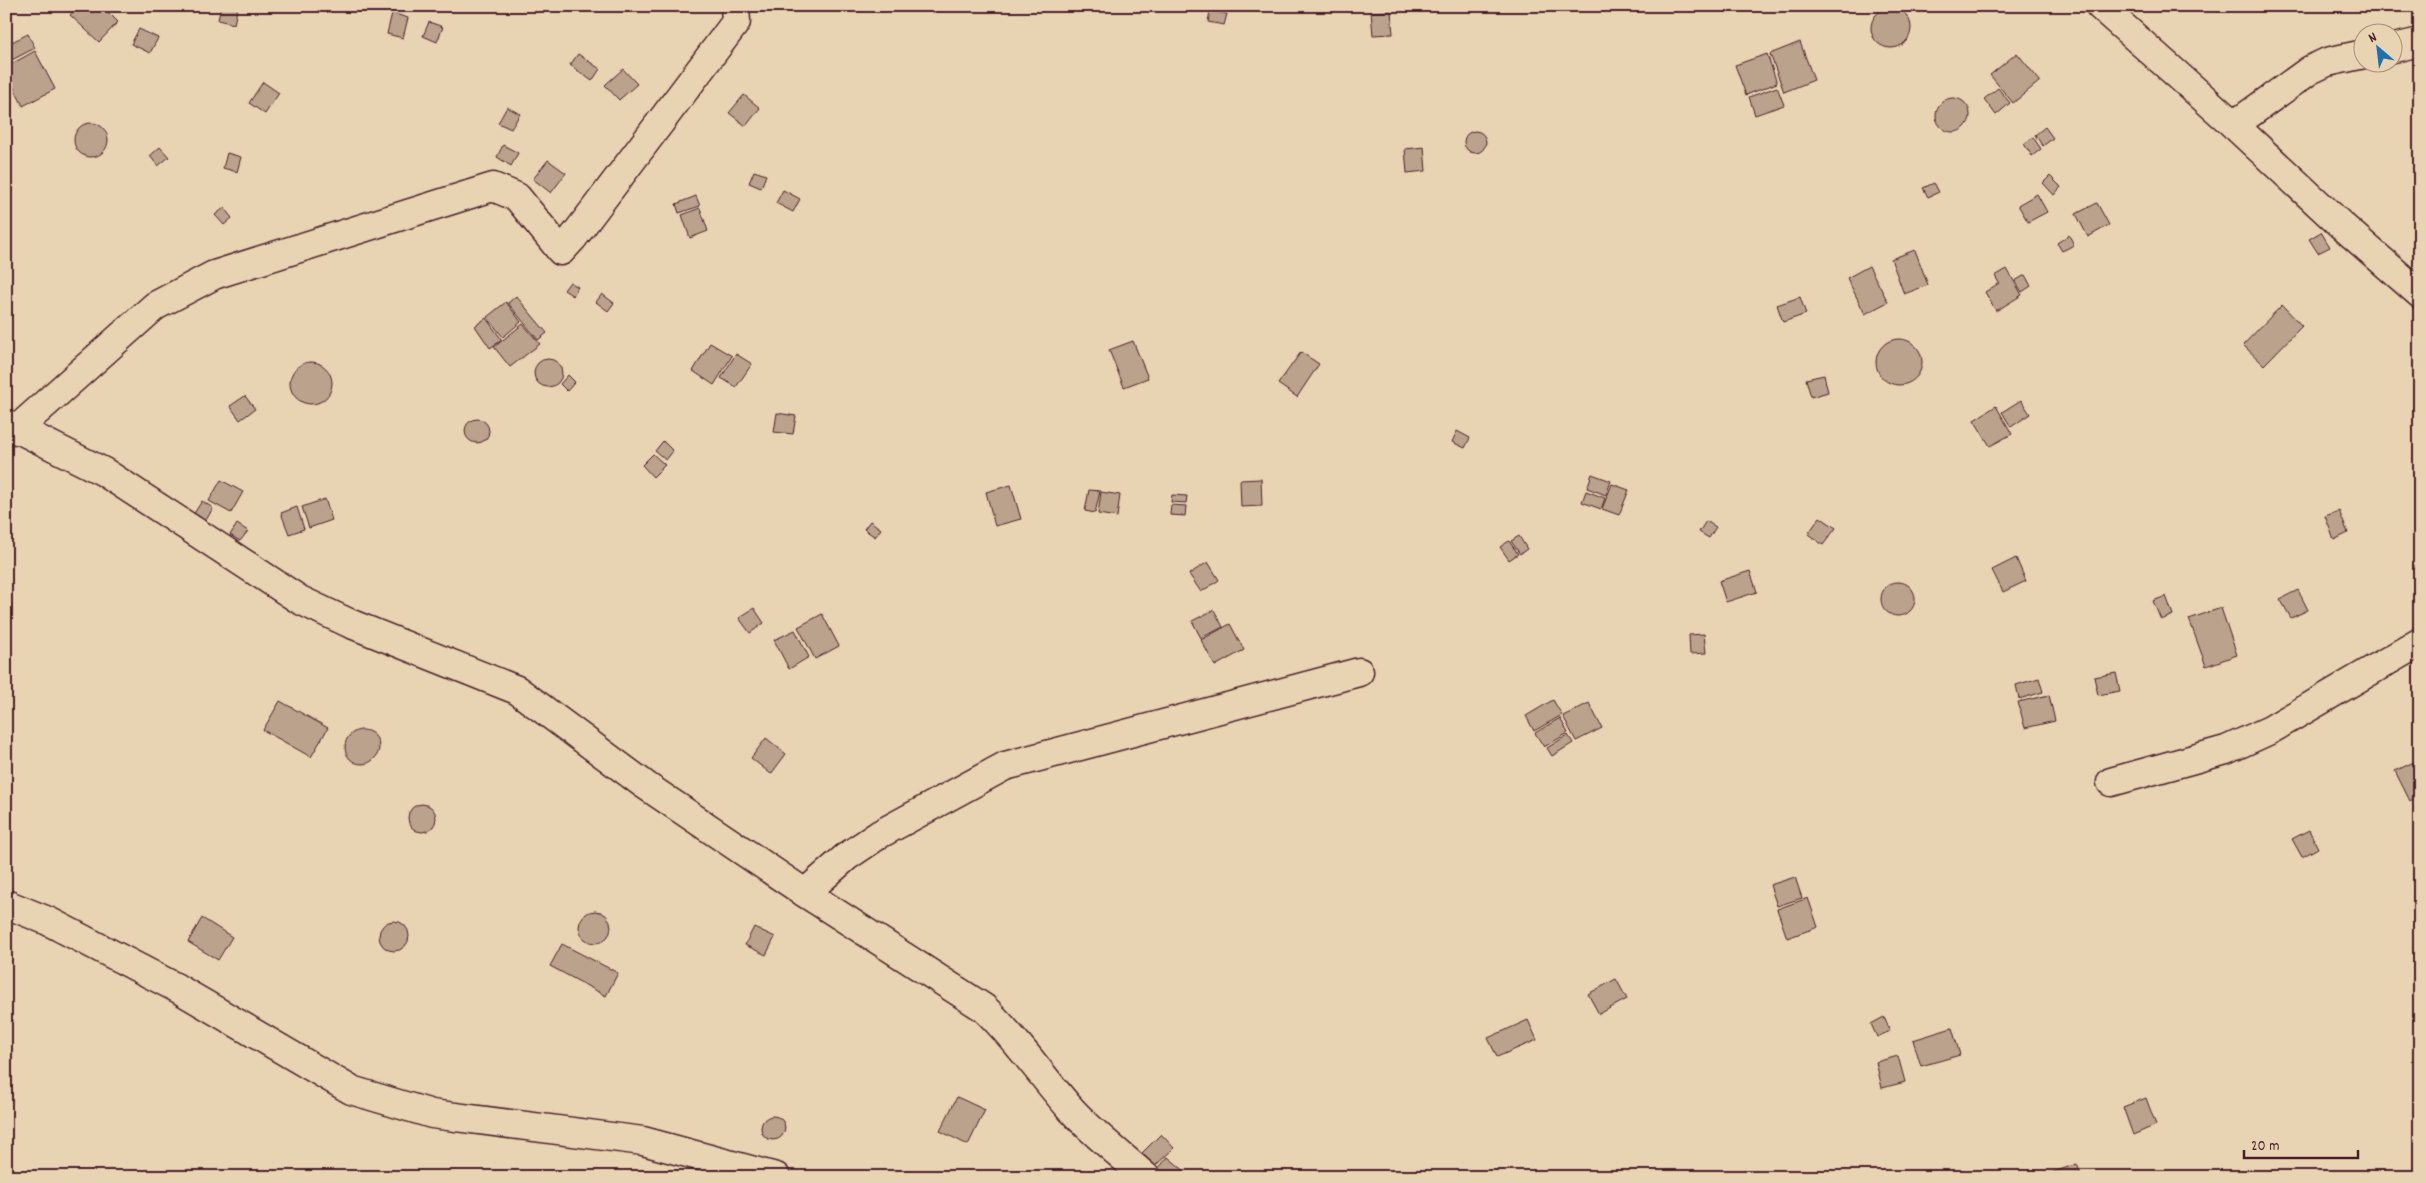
<svg xmlns="http://www.w3.org/2000/svg" width="2426" height="1183" font-family="Dekko,sans-serif">
  <rect width="100%" height="100%" fill="#e8d4b2"/>
  <filter id="ink" filterUnits="userSpaceOnUse"><feTurbulence type="fractalNoise" baseFrequency=".02" numOctaves="2"/><feDisplacementMap in="SourceGraphic" scale="10" xChannelSelector="R" yChannelSelector="G"/><feConvolveMatrix kernelMatrix="1 2 1 2 8 2 1 2 1" color-interpolation-filters="sRGB"/></filter>
  <g filter="url(#ink)">
    <g fill="#bba28d" stroke="#4a1f2b">
      <path d="M 79,6 L 102,6 L 118,22 L 99,42 L 70,15 Z"/>
      <path d="M 221,6 L 238,6 L 234,24 L 218,20 Z"/>
      <circle cx="1891" cy="28" r="20"/>
      <path d="M 1210,11 L 1227,14 L 1224,25 L 1208,22 Z"/>
      <path d="M 1391,11 L 1393,34 L 1373,35 L 1371,12 Z"/>
      <path d="M 392,13 L 408,18 L 403,38 L 387,34 Z"/>
      <path d="M 429,22 L 443,27 L 437,42 L 423,36 Z"/>
      <path d="M 139,29 L 158,38 L 150,53 L 131,44 Z"/>
      <path d="M 28,34 L 35,48 L 6,63 L 6,45 Z"/>
      <path d="M 1800,42 L 1814,80 L 1784,92 L 1770,54 Z"/>
      <path d="M 35,51 L 55,89 L 23,106 L 6,72 L 6,67 Z"/>
      <path d="M 2017,53 L 2040,81 L 2013,103 L 1990,75 Z"/>
      <path d="M 578,54 L 600,69 L 592,81 L 570,65 Z"/>
      <path d="M 1767,54 L 1777,83 L 1746,95 L 1735,65 Z"/>
      <path d="M 623,69 L 637,84 L 619,100 L 605,85 Z"/>
      <path d="M 263,82 L 279,93 L 265,114 L 249,103 Z"/>
      <path d="M 1777,87 L 1784,105 L 1755,115 L 1749,97 Z"/>
      <path d="M 1998,88 L 2010,103 L 1996,115 L 1984,99 Z"/>
      <path d="M 744,95 L 760,108 L 746,126 L 729,113 Z"/>
      <circle cx="1953" cy="115" r="17"/>
      <path d="M 507,107 L 520,114 L 511,129 L 498,123 Z"/>
      <circle cx="91" cy="140" r="17"/>
      <path d="M 2045,127 L 2053,138 L 2043,146 L 2035,135 Z"/>
      <circle cx="1475" cy="142" r="11"/>
      <path d="M 2033,137 L 2041,149 L 2032,156 L 2024,144 Z"/>
      <path d="M 503,145 L 518,153 L 511,166 L 497,157 Z"/>
      <path d="M 160,147 L 169,157 L 158,166 L 150,156 Z"/>
      <path d="M 1424,147 L 1426,171 L 1407,173 L 1405,149 Z"/>
      <path d="M 227,153 L 241,157 L 237,172 L 223,168 Z"/>
      <path d="M 548,160 L 566,173 L 551,193 L 533,179 Z"/>
      <path d="M 754,171 L 766,175 L 761,188 L 749,183 Z"/>
      <path d="M 2050,176 L 2061,187 L 2054,195 L 2043,183 Z"/>
      <path d="M 1934,183 L 1939,192 L 1928,197 L 1923,188 Z"/>
      <path d="M 783,190 L 800,199 L 793,212 L 776,203 Z"/>
      <path d="M 2037,194 L 2047,212 L 2028,222 L 2018,205 Z"/>
      <path d="M 696,196 L 700,206 L 679,213 L 676,204 Z"/>
      <path d="M 2097,203 L 2109,225 L 2088,237 L 2076,214 Z"/>
      <path d="M 224,208 L 232,218 L 224,225 L 215,215 Z"/>
      <path d="M 700,208 L 708,231 L 690,238 L 682,215 Z"/>
      <path d="M 2321,232 L 2330,247 L 2318,253 L 2309,239 Z"/>
      <path d="M 2069,235 L 2074,245 L 2062,251 L 2057,243 Z"/>
      <path d="M 1915,250 L 1928,285 L 1904,294 L 1891,259 Z"/>
      <path d="M 1869,266 L 1888,302 L 1865,314 L 1847,278 Z"/>
      <path d="M 2007,269 L 2022,295 L 1996,311 L 1985,292 L 1999,283 L 1995,276 Z"/>
      <path d="M 2025,275 L 2031,286 L 2022,292 L 2015,281 Z"/>
      <path d="M 570,282 L 578,287 L 573,296 L 564,290 Z"/>
      <path d="M 602,294 L 614,303 L 608,311 L 596,302 Z"/>
      <path d="M 516,296 L 547,333 L 538,340 L 508,303 Z"/>
      <path d="M 1800,297 L 1806,314 L 1783,322 L 1777,305 Z"/>
      <path d="M 506,302 L 521,322 L 503,337 L 487,317 Z"/>
      <path d="M 2282,305 L 2302,326 L 2264,365 L 2243,345 Z"/>
      <path d="M 486,318 L 502,340 L 490,348 L 475,326 Z"/>
      <path d="M 523,324 L 540,344 L 510,367 L 494,347 Z"/>
      <circle cx="1899" cy="362" r="23"/>
      <path d="M 1133,341 L 1148,378 L 1124,387 L 1109,350 Z"/>
      <path d="M 710,343 L 732,356 L 714,385 L 693,371 Z"/>
      <path d="M 1301,352 L 1319,364 L 1297,397 L 1278,384 Z"/>
      <path d="M 736,354 L 752,364 L 736,387 L 721,378 Z"/>
      <circle cx="548" cy="373" r="14"/>
      <circle cx="311" cy="383" r="21"/>
      <path d="M 568,375 L 575,382 L 567,391 L 560,384 Z"/>
      <path d="M 1824,375 L 1828,392 L 1811,397 L 1806,379 Z"/>
      <path d="M 245,396 L 255,409 L 240,420 L 230,406 Z"/>
      <path d="M 2021,400 L 2030,414 L 2011,427 L 2002,412 Z"/>
      <path d="M 1996,406 L 2012,434 L 1990,446 L 1974,420 Z"/>
      <path d="M 777,413 L 796,416 L 793,434 L 774,432 Z"/>
      <circle cx="477" cy="431" r="12"/>
      <path d="M 1457,431 L 1470,438 L 1465,448 L 1452,442 Z"/>
      <path d="M 663,441 L 673,451 L 666,460 L 655,451 Z"/>
      <path d="M 653,454 L 665,465 L 653,477 L 642,465 Z"/>
      <path d="M 1592,474 L 1611,481 L 1606,495 L 1587,488 Z"/>
      <path d="M 1261,479 L 1262,506 L 1241,507 L 1240,480 Z"/>
      <path d="M 221,480 L 243,492 L 231,513 L 209,501 Z"/>
      <path d="M 1612,484 L 1629,490 L 1619,515 L 1602,509 Z"/>
      <path d="M 1011,485 L 1021,519 L 995,526 L 986,492 Z"/>
      <path d="M 1089,490 L 1100,491 L 1095,513 L 1085,511 Z"/>
      <path d="M 1586,491 L 1605,498 L 1601,509 L 1582,502 Z"/>
      <path d="M 1101,492 L 1120,495 L 1117,517 L 1098,514 Z"/>
      <path d="M 1172,495 L 1187,496 L 1186,503 L 1171,502 Z"/>
      <path d="M 325,499 L 332,520 L 309,528 L 302,507 Z"/>
      <path d="M 202,501 L 213,508 L 205,522 L 193,515 Z"/>
      <path d="M 1171,505 L 1186,506 L 1185,516 L 1170,515 Z"/>
      <path d="M 297,507 L 304,529 L 289,534 L 281,513 Z"/>
      <path d="M 2339,511 L 2348,533 L 2334,540 L 2325,516 Z"/>
      <path d="M 1820,517 L 1836,528 L 1823,545 L 1808,534 Z"/>
      <path d="M 870,521 L 881,529 L 875,537 L 864,529 Z"/>
      <path d="M 1706,521 L 1716,527 L 1709,538 L 1699,532 Z"/>
      <path d="M 237,524 L 248,531 L 240,541 L 230,535 Z"/>
      <path d="M 1519,536 L 1527,549 L 1520,554 L 1511,541 Z"/>
      <path d="M 1509,541 L 1518,554 L 1509,560 L 1500,547 Z"/>
      <path d="M 2016,558 L 2026,581 L 2003,592 L 1992,570 Z"/>
      <path d="M 1208,562 L 1219,580 L 1201,592 L 1189,574 Z"/>
      <path d="M 1750,571 L 1757,592 L 1726,602 L 1719,581 Z"/>
      <circle cx="1898" cy="599" r="17"/>
      <path d="M 2298,590 L 2308,610 L 2291,618 L 2280,599 Z"/>
      <path d="M 2166,596 L 2173,615 L 2161,620 L 2153,601 Z"/>
      <path d="M 754,608 L 764,623 L 750,633 L 739,618 Z"/>
      <path d="M 2221,608 L 2237,655 L 2206,666 L 2189,619 Z"/>
      <path d="M 1214,610 L 1223,627 L 1201,638 L 1192,621 Z"/>
      <path d="M 822,614 L 839,646 L 815,659 L 798,627 Z"/>
      <path d="M 1230,624 L 1244,650 L 1215,666 L 1201,640 Z"/>
      <path d="M 795,630 L 809,657 L 789,669 L 774,640 Z"/>
      <path d="M 1704,634 L 1706,653 L 1690,654 L 1689,635 Z"/>
      <path d="M 2116,673 L 2120,691 L 2098,695 L 2094,677 Z"/>
      <path d="M 2039,678 L 2043,692 L 2019,699 L 2016,685 Z"/>
      <path d="M 2049,695 L 2055,721 L 2025,728 L 2018,702 Z"/>
      <path d="M 1553,700 L 1562,715 L 1534,731 L 1526,716 Z"/>
      <path d="M 280,701 L 328,728 L 311,757 L 263,730 Z"/>
      <path d="M 1589,703 L 1602,728 L 1576,741 L 1563,716 Z"/>
      <path d="M 1560,718 L 1568,733 L 1544,747 L 1535,733 Z"/>
      <circle cx="362" cy="747" r="17"/>
      <path d="M 1568,735 L 1573,743 L 1552,756 L 1547,748 Z"/>
      <path d="M 766,738 L 786,754 L 771,774 L 751,758 Z"/>
      <path d="M 2420,759 L 2420,795 L 2410,801 L 2395,771 Z"/>
      <circle cx="422" cy="818" r="14"/>
      <path d="M 2309,830 L 2318,848 L 2302,857 L 2292,839 Z"/>
      <path d="M 1795,877 L 1802,898 L 1777,906 L 1770,885 Z"/>
      <path d="M 1808,898 L 1818,927 L 1787,938 L 1777,909 Z"/>
      <circle cx="595" cy="927" r="16"/>
      <path d="M 202,918 L 232,937 L 218,960 L 188,942 Z"/>
      <circle cx="394" cy="936" r="15"/>
      <path d="M 754,927 L 775,937 L 766,955 L 745,945 Z"/>
      <path d="M 562,944 L 618,973 L 606,996 L 550,966 Z"/>
      <path d="M 1616,979 L 1627,999 L 1599,1014 L 1588,994 Z"/>
      <path d="M 1884,1017 L 1890,1031 L 1877,1037 L 1871,1024 Z"/>
      <path d="M 1528,1020 L 1537,1040 L 1497,1057 L 1488,1038 Z"/>
      <path d="M 1952,1028 L 1960,1055 L 1921,1066 L 1913,1040 Z"/>
      <path d="M 1898,1056 L 1905,1082 L 1882,1088 L 1876,1062 Z"/>
      <path d="M 957,1097 L 985,1110 L 968,1145 L 940,1131 Z"/>
      <path d="M 2146,1098 L 2156,1125 L 2133,1135 L 2123,1107 Z"/>
      <circle cx="773" cy="1128" r="12"/>
      <path d="M 1161,1134 L 1174,1148 L 1155,1166 L 1142,1153 Z"/>
      <path d="M 1168,1157 L 1187,1173 L 1184,1177 L 1165,1177 L 1157,1170 Z"/>
      <path d="M 2077,1164 L 2082,1177 L 2046,1177 L 2045,1175 Z"/>
    </g>
    <g fill="none" stroke-linecap="round" stroke-linejoin="round">
      <g stroke="#4a1f2b" stroke-width="31">
        <g id="street">
          <path d="M 2100,6 L 2234,125 L 2340,224 L 2420,294"/>
          <path d="M 2394,48 L 2420,42"/>
          <path d="M 2234,125 L 2310,70 L 2327,62 L 2364,54"/>
          <path d="M 6,423 L 104,472 L 300,600 L 349,623 L 517,690 L 645,785 L 805,893 L 984,1008 C 1016,1038 1040,1074 1069,1107 C 1092,1133 1120,1154 1146,1177"/>
          <path d="M 16,430 L 155,306 L 214,275 L 493,187 L 517,197 L 561,251 L 573,238 L 736,22 L 735,6"/>
          <path d="M 2111,782 L 2226,750 L 2270,730 L 2420,642"/>
          <path d="M 805,893 L 846,857 L 880,834 L 1005,766 L 1359,672"/>
          <path d="M 6,904 L 48,921 L 177,988 L 351,1090 L 432,1114 L 643,1141 L 776,1177"/>
        </g>
      </g>
      <use href="#street" stroke="#e8d4b2" stroke-width="28"/>
    </g>
  </g>
  <rect width="2426" height="1183" fill="none" stroke="#e8d4b2" stroke-width="25"/>
  <rect x="12" y="12" width="2401" height="1158" fill="none" stroke="#4a1f2b" stroke-width="2" filter="url(#ink)"/>
  <g transform="translate(2378 48) rotate(332)"><circle r="24" fill="#e8d4b2" stroke="#a98c7c"/>
  <path d="M0-4L9 19L0 12L-9 19Z" fill="#1f6fb2"/>
  <text y="-8" font-size="14" font-weight="bold" text-anchor="middle" fill="#4a1f2b">N</text>
  </g>
  <path d="M2244 1150v8h114v-8" fill="none" stroke="#4a1f2b" stroke-width="2.5"/>
  <text x="2251" y="1150" font-size="15" fill="#4a1f2b" stroke="#e8d4b2" stroke-width="4" paint-order="stroke">20 m</text>
</svg>
